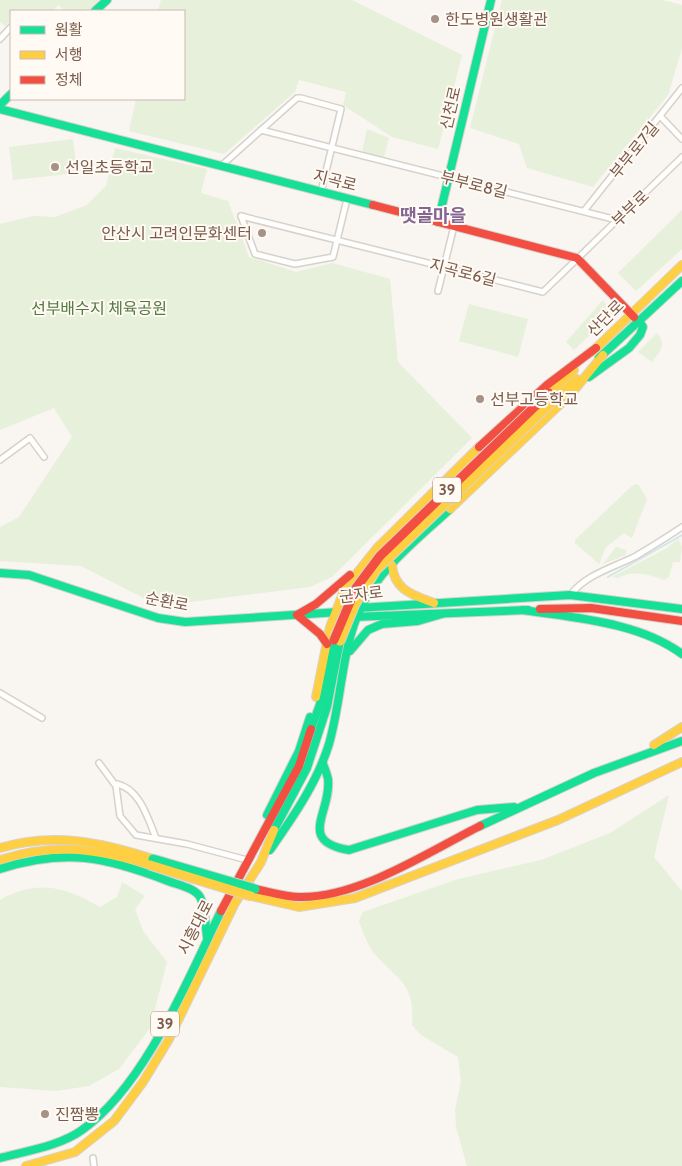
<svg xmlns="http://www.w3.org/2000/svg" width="682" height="1166" font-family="Cabin,'Noto Sans KR',sans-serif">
  <rect width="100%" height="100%" fill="#f9f5f0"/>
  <g fill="#e7f0db">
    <path d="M 0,0 L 99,0 L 89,11 L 66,11 L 58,5 L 52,11 L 11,11 L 11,20 L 5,26 L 0,22 Z"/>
    <path d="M 161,0 L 352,0 L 462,55 L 438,149 L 392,137 L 343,105 L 346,92 L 299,80 L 295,92 L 224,154 L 129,131 L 136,99 L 184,99 L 184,11 L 158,11 Z"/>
    <path d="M 502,0 L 662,0 L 682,5 L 682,48 L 668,95 L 593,187 L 527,168 L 519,144 L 470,128 Z"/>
    <path d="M 367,129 L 389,138 L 384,157 L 362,152 Z"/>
    <path d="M 73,139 L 77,173 L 13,180 L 9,147 Z"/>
    <path d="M 115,148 L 207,169 L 201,193 L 228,201 L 249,257 L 296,272 L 332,263 L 390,279 L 398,362 L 472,438 L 332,577 L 310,587 L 159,606 L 81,566 L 0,561 L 0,527 L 19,517 L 72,437 L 54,408 L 0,430 L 0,224 L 33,216 L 55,217 L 87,205 L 106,186 Z"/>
    <path d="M 682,210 L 682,249 L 636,291 L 618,273 Z"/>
    <path d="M 603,300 L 612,314 L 574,350 L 566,342 Z"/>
    <path d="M 469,304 L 528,319 L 518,357 L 459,341 Z"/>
    <path d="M 657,333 C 667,346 660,351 652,362 L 638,352 Z"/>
    <path d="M 638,484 L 647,499 L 632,538 L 624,533 L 606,547 L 599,564 L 575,543 L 575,540 L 633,485 Z"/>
    <path d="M 678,539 L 682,547 L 680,562 L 673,562 L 669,577 L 664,580 C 649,574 633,570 618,578 L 612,577 L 667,548 Z"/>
    <path d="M 616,547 L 626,550 L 626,555 L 603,564 Z"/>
    <path d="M 669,795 L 654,857 L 682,891 L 682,1166 L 467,1166 L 456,1127 L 455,1110 L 461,1081 L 458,1057 L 421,1035 L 412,1025 C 415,982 398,981 374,953 C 367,945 363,931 359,921 L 363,912 L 458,879 L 541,860 L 610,833 Z"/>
    <path d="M 122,882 L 145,896 L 135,909 L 143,931 L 167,962 L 150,1028 L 119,1069 L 89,1086 L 56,1091 L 0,1087 L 0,900 C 37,879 65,887 100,907 L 117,897 Z"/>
  </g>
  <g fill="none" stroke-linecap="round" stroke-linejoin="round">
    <path stroke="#d0e8ea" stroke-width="2" d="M 608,577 L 682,535"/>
    <g stroke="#d7d1cb" stroke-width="8">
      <g id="street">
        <path d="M 0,39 L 11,27"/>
        <path d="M 661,117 L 682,139"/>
        <path d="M 261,130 L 617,220"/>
        <path d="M 221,166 L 297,98 L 301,98 L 341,109 L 321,192"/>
        <path d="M 584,211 L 682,88"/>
        <path d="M 241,216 L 543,292 L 682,157"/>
        <path d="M 241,216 L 255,254 L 295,264 L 333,257 L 347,199"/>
        <path d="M 438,291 L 454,226"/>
        <path d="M 0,460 L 30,438 L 44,457"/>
        <path d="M 570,595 C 587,574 612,568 636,556 C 651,547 667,537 682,527"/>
        <path d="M 0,693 L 42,718"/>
        <path d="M 99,763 L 116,786 L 120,816 L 136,835 L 187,844 L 247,860"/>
        <path d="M 117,784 C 140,789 148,819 156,838"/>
        <path d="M 93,1158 L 94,1166"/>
      </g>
    </g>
    <g stroke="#d9d2cb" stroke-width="10">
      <g id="fast">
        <path d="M 95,11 L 107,0"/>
        <path d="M 0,105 L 11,94"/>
        <path d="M 0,109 L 373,205"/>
        <path d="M 438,222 L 491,0"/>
        <path d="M 599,358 L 682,281"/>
        <path d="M 589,377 L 629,348 L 640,335 L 643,327 L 639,321"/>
        <path d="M 0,573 L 29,575 L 158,618 L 185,622 L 339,612"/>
        <path d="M 358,608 L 570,595 L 682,609"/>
        <path d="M 523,610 C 575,618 639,622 682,654"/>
        <path d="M 353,617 L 528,610"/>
        <path d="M 350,651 L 368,630 L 382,624 L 418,621 L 442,614"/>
        <path d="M 311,729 L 320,704 L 334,640"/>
        <path d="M 323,764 C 325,769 327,774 328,779 C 332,812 296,841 349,850 L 477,810 L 514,807"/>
        <path d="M 267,815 L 299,751 L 310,717"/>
        <path d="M 480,826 L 594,773 L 682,741"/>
        <path d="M 274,830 L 307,768 L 327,707 L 340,641"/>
        <path d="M 270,850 C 293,817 317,783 329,744 C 342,699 341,650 361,607 C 380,568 419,538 450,509"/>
        <path d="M 0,869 C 66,848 105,857 168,881 C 178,885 197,888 201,899 C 206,910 205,925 207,937"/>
        <path d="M 0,1158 C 26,1151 60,1146 82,1130 C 145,1086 188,979 221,911"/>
      </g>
    </g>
    <g stroke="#d9d2cb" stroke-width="10">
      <g id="slow">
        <path d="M 592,352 L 682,265"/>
        <path d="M 549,393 L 574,370"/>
        <path d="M 555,399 L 577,379"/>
        <path d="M 450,509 L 571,394 L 603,355"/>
        <path d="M 392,565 C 394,590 413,595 434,603"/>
        <path d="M 316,697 L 330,627 L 345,588 L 377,548 L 479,447"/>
        <path d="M 654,745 L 682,727"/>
        <path d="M 0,848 C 53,832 101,842 153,859"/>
        <path d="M 0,860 C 54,842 97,849 150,865"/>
        <path d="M 251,896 L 299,907 L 355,898 L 558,820 L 682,762"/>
        <path d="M 26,1166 L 75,1152 L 114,1121 L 143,1082 L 168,1041 L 235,903 L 261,862 L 274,830"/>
      </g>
    </g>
    <g stroke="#d9d2cb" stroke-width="10">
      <g id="jam">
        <path d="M 373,205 L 577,258 L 634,317"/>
        <path d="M 479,447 L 547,385 L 596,348"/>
        <path d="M 540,609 L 591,608 L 682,621"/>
        <path d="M 327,644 L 320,634 L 297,615 L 316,604 L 350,575"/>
        <path d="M 255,889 C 270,892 285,897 300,897 C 359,898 428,852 480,826"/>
        <path d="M 221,911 L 299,766 L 311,729"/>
      </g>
    </g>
    <use href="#street" stroke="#fefefd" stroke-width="5"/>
    <use href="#fast" stroke="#16e098" stroke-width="8"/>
    <use href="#slow" stroke="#ffcf43" stroke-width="8"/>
    <use href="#jam" stroke="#f24e42" stroke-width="8"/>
    <g stroke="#dad1cc" stroke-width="11" stroke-linecap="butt">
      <path id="fast-bridge" d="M 153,859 L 255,889"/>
    </g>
    <g stroke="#dad1cc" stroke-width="11" stroke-linecap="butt">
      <g id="slow-bridge">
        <path d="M 340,641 L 355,604 L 376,570 L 555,399"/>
        <path d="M 150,865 L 251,896"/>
      </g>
    </g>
    <g stroke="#dad1cc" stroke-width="11" stroke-linecap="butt">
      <path id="jam-bridge" d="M 334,640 L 356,588 L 380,556 L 549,393"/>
    </g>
    <use href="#fast-bridge" stroke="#16e098" stroke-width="9"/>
    <use href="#slow-bridge" stroke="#ffcf43" stroke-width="9"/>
    <use href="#jam-bridge" stroke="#f24e42" stroke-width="9"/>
  </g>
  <g fill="#a69286" stroke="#fffaf3" stroke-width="2">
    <circle cx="435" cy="19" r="5"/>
    <circle cx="55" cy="167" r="5"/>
    <circle cx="262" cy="233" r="5"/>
    <circle cx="480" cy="399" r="5"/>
    <circle cx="45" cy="1114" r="5"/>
  </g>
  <g text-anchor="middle" stroke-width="4" stroke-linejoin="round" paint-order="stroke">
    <g fill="#fffaf3" stroke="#a28b7f" stroke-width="1">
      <rect x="433" y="477.5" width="28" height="25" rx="4"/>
      <rect x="151" y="1011.5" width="28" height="25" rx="4"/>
    </g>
    <g font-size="15" font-weight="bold" fill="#7a5c4d">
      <text x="447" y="495">39</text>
      <text x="165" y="1029">39</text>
    </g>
    <g font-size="16" fill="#7a5c4d" stroke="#fffaf3" text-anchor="start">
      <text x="445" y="25">한도병원생활관</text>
      <text x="65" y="173">선일초등학교</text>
      <text x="252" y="239" text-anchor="end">안산시 고려인문화센터</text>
      <text x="490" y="405">선부고등학교</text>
      <text x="55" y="1120">진짬뽕</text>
    </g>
    <g font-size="16" fill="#7a5c4d" stroke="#fffaf3">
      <text transform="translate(450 108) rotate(-77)" y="6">신천로</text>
      <text transform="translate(634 150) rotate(-51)" y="6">부부로7길</text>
      <text transform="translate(335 180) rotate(14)" y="6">지곡로</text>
      <text transform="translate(474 184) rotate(14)" y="6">부부로8길</text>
      <text transform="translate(630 208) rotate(-44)" y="6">부부로</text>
      <text transform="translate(463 272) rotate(14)" y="6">지곡로6길</text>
      <text transform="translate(605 318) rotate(-45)" y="6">산단로</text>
      <text transform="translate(361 594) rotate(-7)" y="6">군자로</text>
      <text transform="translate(167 601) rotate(11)" y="6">순환로</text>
      <text transform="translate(195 927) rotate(-63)" y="6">시흥대로</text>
    </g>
    <g font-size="16" fill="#537a41" stroke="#fffaf3">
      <text x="99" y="314">선부배수지 체육공원</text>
    </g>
    <g font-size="18" font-weight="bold" fill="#846695" stroke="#fffaf3">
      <text x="433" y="222">땟골마을</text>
    </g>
  </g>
  <rect x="10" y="10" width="175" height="90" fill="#fffaf3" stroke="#cabbb1"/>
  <rect x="20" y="26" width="25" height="8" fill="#16e098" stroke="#cabbb1"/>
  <text x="55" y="35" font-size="15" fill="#7a5c4d">원활</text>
  <rect x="20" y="51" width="25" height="8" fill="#ffcf43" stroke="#cabbb1"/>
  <text x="55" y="60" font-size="15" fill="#7a5c4d">서행</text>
  <rect x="20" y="76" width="25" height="8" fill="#f24e42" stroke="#cabbb1"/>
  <text x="55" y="85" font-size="15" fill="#7a5c4d">정체</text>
</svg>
